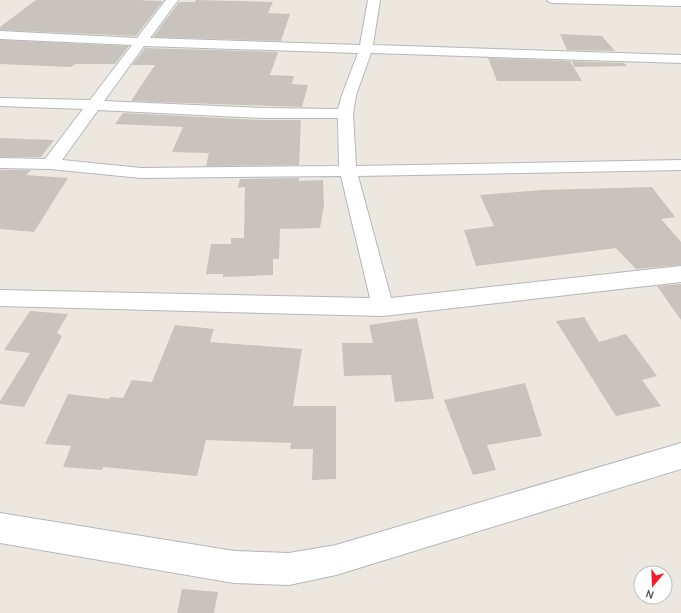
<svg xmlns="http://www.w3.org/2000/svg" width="681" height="613" font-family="Cabin,sans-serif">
  <rect width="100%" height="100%" fill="#ede8df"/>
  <g fill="#c8c3bc">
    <path d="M 36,0 L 137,0 L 163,1 L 136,36 L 0,30 L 0,27 Z"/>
    <path d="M 196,0 L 273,2 L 268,13 L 290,14 L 281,41 L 153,37 L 179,2 L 195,2 Z"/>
    <path d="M 560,34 L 602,36 L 615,51 L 567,50 Z"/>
    <path d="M 0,40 L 129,46 L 115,64 L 75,64 L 71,67 L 0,64 Z"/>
    <path d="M 145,48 L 278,52 L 270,75 L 294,76 L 292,84 L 308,85 L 302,107 L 131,101 L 155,65 L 132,65 Z"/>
    <path d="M 488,58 L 570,61 L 582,81 L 497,81 Z"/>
    <path d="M 572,61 L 624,63 L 627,66 L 574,67 Z"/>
    <path d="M 123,113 L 262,120 L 301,120 L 299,165 L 206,166 L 209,153 L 172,152 L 183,127 L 115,124 Z"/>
    <path d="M 0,138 L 54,140 L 41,157 L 0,157 Z"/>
    <path d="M 0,170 L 31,170 L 26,175 L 68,178 L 34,232 L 0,229 Z"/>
    <path d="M 299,178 L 299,181 L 323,180 L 324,205 L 320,228 L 280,229 L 279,259 L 273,259 L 273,275 L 223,277 L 223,274 L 206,274 L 211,244 L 231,244 L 231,238 L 244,238 L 245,187 L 238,188 L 240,179 Z"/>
    <path d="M 652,187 L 675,217 L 661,219 L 681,242 L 681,265 L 636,269 L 616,248 L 476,266 L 464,230 L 494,226 L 480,195 L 543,190 Z"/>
    <path d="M 681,284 L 681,320 L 657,286 Z"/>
    <path d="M 30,311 L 68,314 L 57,333 L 62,336 L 24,407 L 0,404 L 0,401 L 30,353 L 4,350 Z"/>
    <path d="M 584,317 L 599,342 L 626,334 L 657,376 L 642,380 L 661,406 L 616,416 L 556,321 Z"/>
    <path d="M 417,318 L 434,399 L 395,402 L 391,375 L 344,376 L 342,343 L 373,343 L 369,325 Z"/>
    <path d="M 175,325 L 214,329 L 210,342 L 302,349 L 293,406 L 336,406 L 336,479 L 312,480 L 313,449 L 290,449 L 291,443 L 206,440 L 197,476 L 103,467 L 102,470 L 63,467 L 71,446 L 45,444 L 68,394 L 109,399 L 110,397 L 123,398 L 132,380 L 152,382 Z"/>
    <path d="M 525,383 L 542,436 L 487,445 L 496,470 L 473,475 L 444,400 Z"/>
    <path d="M 182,589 L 218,592 L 214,613 L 177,613 Z"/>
  </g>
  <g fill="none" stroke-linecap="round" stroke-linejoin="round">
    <g stroke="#b3b7bc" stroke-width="2">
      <g id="street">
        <path d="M 166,0 L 178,0 L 150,38 L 360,45 L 368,0 L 380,0 L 373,45 L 681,55 L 681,63 L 371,53 L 356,95 L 353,114 L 356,166 L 681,160 L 681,170 L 358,176 L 391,298 L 681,266 L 681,282 L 383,316 L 0,306 L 0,290 L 370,298 L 341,176 L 141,178 L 50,169 L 0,168 L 0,158 L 45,159 L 83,109 L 0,106 L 0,98 L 90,100 L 132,45 L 0,39 L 0,31 L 137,38 ZM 144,46 L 358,53 L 342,95 L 338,109 L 262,108 L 104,101 ZM 98,110 L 262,118 L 338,118 L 339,166 L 141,168 L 62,160 Z"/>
        <path d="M 547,0 L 681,0 L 681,6 L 553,3 L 549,2 Z"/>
        <path d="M 681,443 L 681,469 L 336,575 L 289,585 L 234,583 L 0,543 L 0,513 L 234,551 L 289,553 L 336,545 Z"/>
      </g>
    </g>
    <use href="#street" fill="#fff" fill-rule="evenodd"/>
  </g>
  <g transform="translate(653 585) rotate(199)"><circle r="19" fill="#ffffff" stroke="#bcbfc0"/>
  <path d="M0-3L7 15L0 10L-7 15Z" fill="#f81b24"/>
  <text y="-6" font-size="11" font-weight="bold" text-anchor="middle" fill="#585e62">N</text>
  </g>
</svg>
